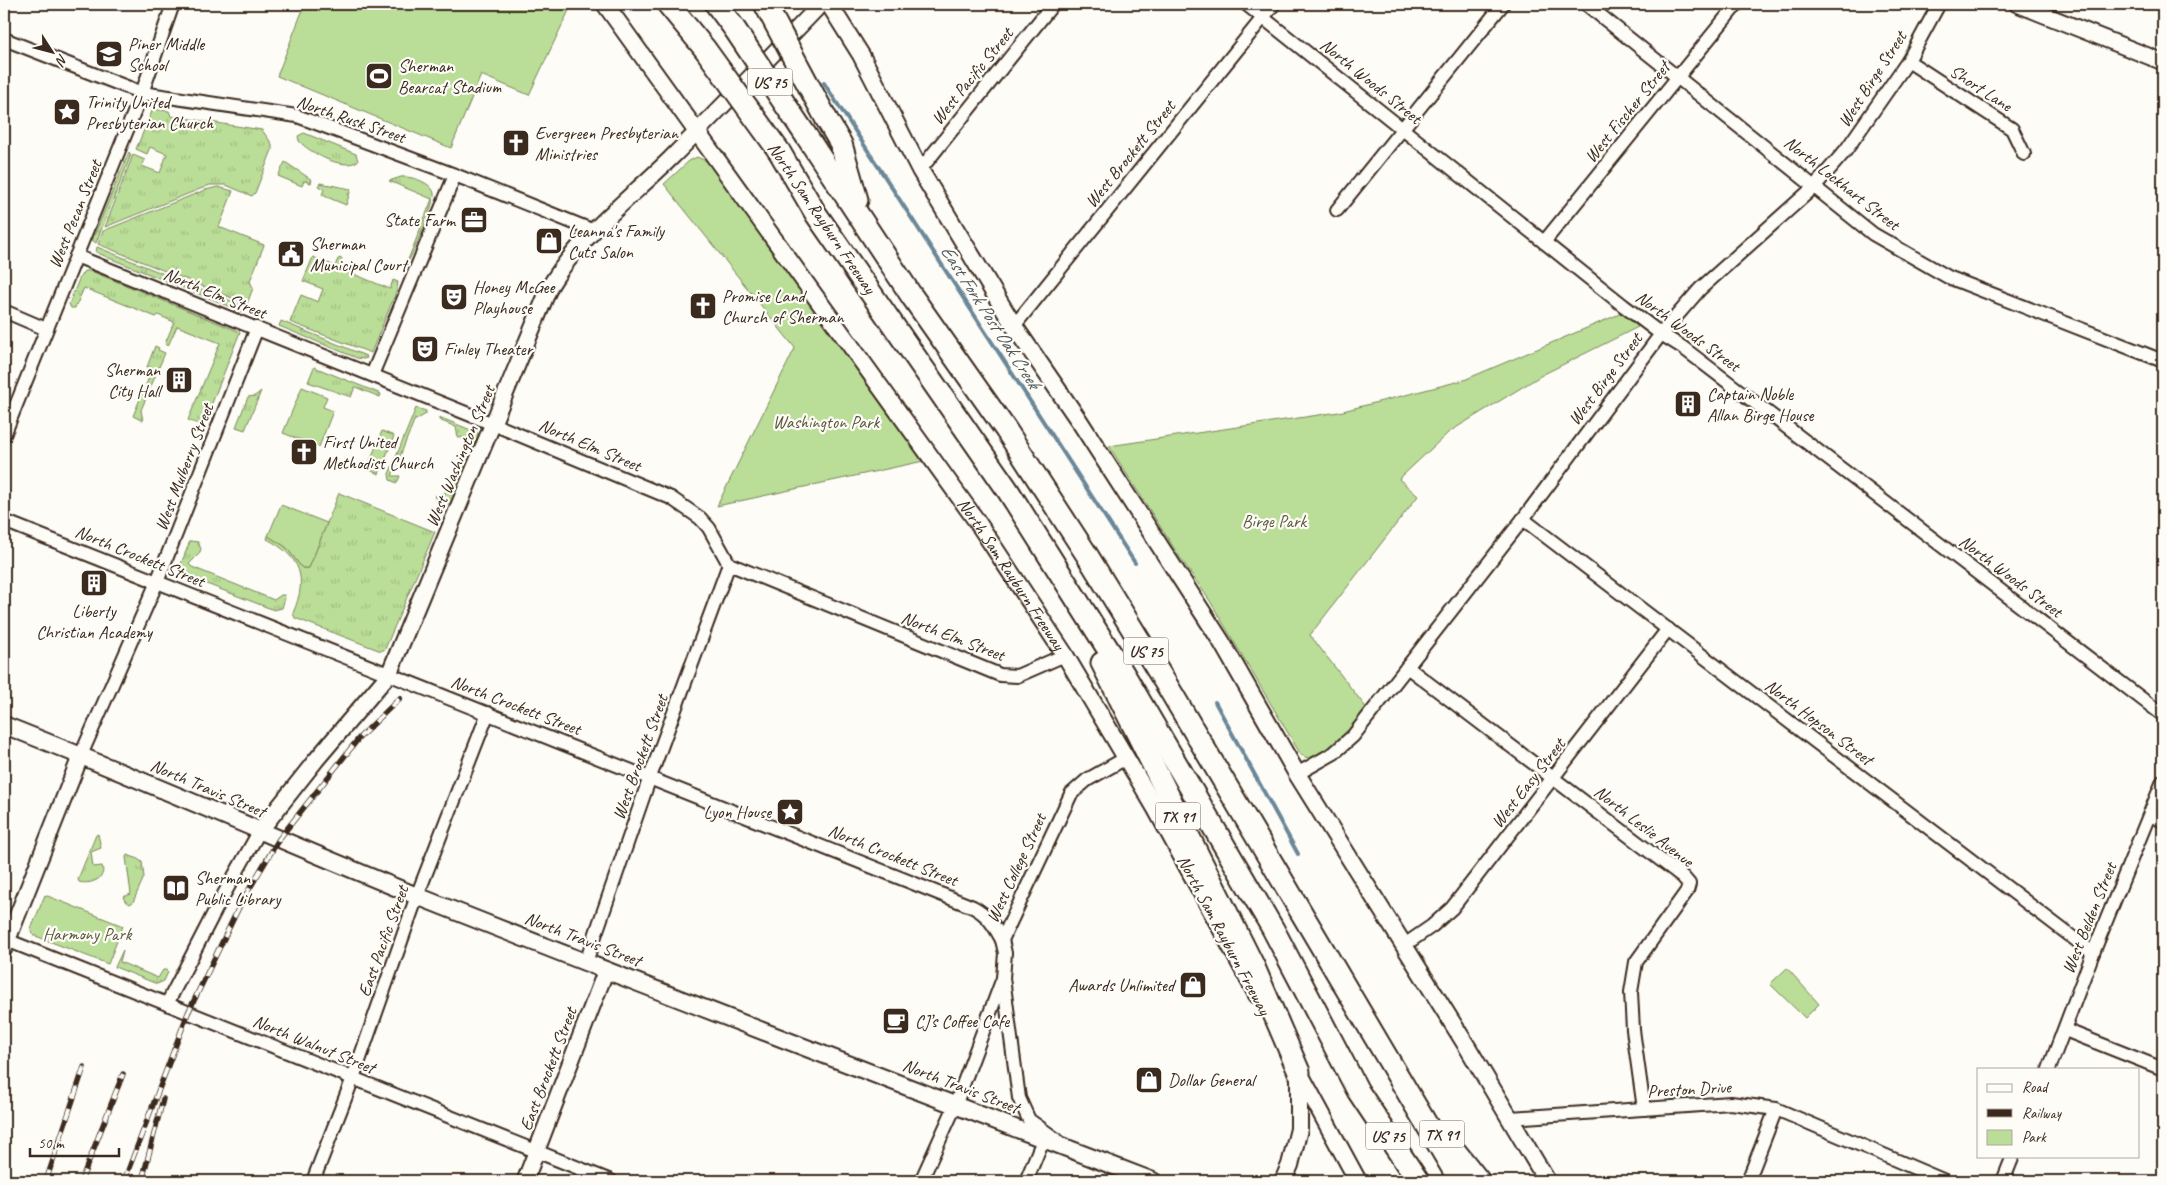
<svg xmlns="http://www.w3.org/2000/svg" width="2167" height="1185" font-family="Caveat,sans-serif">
  <defs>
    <pattern id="grass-tufts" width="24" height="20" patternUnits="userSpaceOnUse" patternTransform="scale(1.25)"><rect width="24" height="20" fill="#badd97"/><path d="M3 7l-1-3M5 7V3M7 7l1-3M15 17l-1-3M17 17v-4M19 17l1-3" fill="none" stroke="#a1be82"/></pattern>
  </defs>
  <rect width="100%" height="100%" fill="#fdfcf7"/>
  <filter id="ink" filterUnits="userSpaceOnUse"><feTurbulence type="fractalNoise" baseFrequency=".02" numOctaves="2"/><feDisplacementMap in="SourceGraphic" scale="10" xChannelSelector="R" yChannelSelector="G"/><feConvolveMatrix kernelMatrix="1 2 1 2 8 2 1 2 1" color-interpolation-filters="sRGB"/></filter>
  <g filter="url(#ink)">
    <g fill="url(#grass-tufts)" stroke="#7a845a">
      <path d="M 153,109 L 169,111 L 171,116 L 262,130 L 272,144 L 272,150 L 255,193 L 252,196 L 226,185 L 210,185 L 105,227 L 133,155 L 145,160 L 142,166 L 160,173 L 167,154 L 150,147 L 147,154 L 136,149 Z"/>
      <path d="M 304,133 L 356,154 L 358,161 C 343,171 310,153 299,141 L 298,136 Z"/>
      <path d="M 129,152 L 131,155 L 96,243 L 92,240 Z"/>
      <path d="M 285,162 L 312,180 L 311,183 L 304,181 L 302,186 L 278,176 Z"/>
      <path d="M 401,177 C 411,176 431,182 434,193 C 436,201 411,259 406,265 L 432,199 L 389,181 Z"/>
      <path d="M 320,183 L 351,189 L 346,205 L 322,195 L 324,189 L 318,186 Z"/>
      <path d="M 218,187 L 233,191 L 219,227 L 264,245 L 250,281 L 253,288 L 247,304 L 98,244 L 103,231 L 205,190 Z"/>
      <path d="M 97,247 L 246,307 L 244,312 L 109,258 L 96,252 Z"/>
      <path d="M 313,257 L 335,266 L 338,259 L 342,258 L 339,268 L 390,289 L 393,280 L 398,282 L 397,290 L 371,353 L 290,322 L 301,295 L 318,302 L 323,289 L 303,281 Z"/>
      <path d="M 84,271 L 91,271 L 240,332 L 203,426 L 188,420 L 220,343 L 177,326 L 168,346 L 165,344 L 174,322 L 158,315 L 156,317 L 84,288 L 75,308 L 71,308 L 69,304 L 80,277 Z"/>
      <path d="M 281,321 L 366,356 L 367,358 L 363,359 L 357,358 L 279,326 Z"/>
      <path d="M 155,346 L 159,348 L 158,350 L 165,353 L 141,410 L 143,421 L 133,416 L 152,370 L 151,367 L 147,367 Z"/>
      <path d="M 314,367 L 381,394 L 380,397 L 355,387 L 351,397 L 308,382 Z"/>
      <path d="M 261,391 L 245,430 L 236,427 L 248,397 L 255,396 Z"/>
      <path d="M 416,408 L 426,411 L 426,414 L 414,421 L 392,476 L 400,476 L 397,483 L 390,480 L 389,474 Z"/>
      <path d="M 439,417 L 478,433 L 478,437 L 451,503 L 449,504 L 436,498 L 435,496 L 445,493 L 469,437 L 458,438 L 456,427 L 439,420 Z"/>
      <path d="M 382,431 L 394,436 L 379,474 L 367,469 Z"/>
      <path d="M 339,493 L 435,532 L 385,649 L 381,651 L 295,618 L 293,613 C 308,578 301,557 267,539 L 268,536 L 286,547 L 302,568 L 309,568 Z"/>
      <path d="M 190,541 L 198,542 L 201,549 L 199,554 L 189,564 L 192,567 L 274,600 L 281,595 L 284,595 L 285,598 L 282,608 L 274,610 L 186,576 L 181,564 Z"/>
      <path d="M 98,834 L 101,848 L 91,852 L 93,867 L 102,866 C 107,879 90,885 79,882 L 78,879 L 96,835 Z"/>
      <path d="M 127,855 L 136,858 L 142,862 L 144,877 L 133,902 L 130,904 L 125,901 L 123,897 L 131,894 L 126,857 Z"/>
      <path d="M 123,950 L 120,962 L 158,978 L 163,970 L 166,970 L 168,972 L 164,981 L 157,984 L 115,967 Z"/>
    </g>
    <g fill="#badd97" stroke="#7a845a">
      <path d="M 305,4 L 572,4 L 529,95 L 481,75 L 451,148 L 277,76 Z"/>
      <path d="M 697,157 L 711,163 L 928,460 L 717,506 L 795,348 L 664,184 L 689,161 Z"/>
      <path d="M 1622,313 L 1638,327 L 1542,375 L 1449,432 L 1399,479 L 1418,496 L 1310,635 L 1368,710 C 1357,725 1322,770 1301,755 L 1210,601 L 1179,556 L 1109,446 L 1339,412 L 1464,380 Z"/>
      <path d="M 302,387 L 327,397 L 323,407 L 333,411 L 319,447 L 283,433 Z"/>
      <path d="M 281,505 L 327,523 L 309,568 L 302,568 L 286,547 L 268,536 Z"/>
      <path d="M 45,895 L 123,926 L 108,964 L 33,935 L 31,929 Z"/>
      <path d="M 1787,968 L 1819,1004 L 1805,1018 L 1770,984 Z"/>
    </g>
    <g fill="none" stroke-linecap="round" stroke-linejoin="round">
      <g stroke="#6b8798" stroke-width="4">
        <path d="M 824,83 L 1135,563"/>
        <path d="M 1215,702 L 1298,854"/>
      </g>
      <g stroke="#3b2a1e" stroke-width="16">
        <g id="minor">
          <path d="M 1246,4 L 1624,306 L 1661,334 L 1682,347 L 2163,715"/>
          <path d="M 1586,4 L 1873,234 L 1948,277 L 2163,361"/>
          <path d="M 4,39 L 142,93 L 297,116 L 455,175 L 594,231"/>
          <path d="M 1908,61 L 2012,129 L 2024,154"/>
          <path d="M 920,170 L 1053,4"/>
          <path d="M 1337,210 L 1503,4"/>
          <path d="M 1544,242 L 1737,4"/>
          <path d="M 76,256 L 493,424 L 671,498 L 700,518 L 709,528 L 729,564 L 1000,675 L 1017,676 L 1065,655"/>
          <path d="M 4,311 L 46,329"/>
          <path d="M 1014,326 L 1274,4"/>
          <path d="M 372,375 L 455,175"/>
          <path d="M 4,435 L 142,93 L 173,4"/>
          <path d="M 1523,519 L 2093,953"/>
          <path d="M 4,521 L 973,907 C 988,915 994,925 1002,940"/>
          <path d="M 1407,667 L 1683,877 L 1689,884 L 1687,891 L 1636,962 L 1631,992 L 1633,1030 L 1644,1109"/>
          <path d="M 81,755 L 157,582 L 257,328"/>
          <path d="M 1297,774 L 1334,753 L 1353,736 L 1523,519 L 1661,334 L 1700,289 L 1814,187 L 1846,150 L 1908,61 L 1939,4"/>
          <path d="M 2150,815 L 2163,821"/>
          <path d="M 4,939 L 611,1181"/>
          <path d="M 1403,946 L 1432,926 L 1452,908 L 1668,629"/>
          <path d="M 586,962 L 650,777 L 729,564"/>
          <path d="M 1003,978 L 1019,1098 L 1029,1120 L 1057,1140"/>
          <path d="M 167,1004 L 219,903 L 259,832"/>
          <path d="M 2065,1030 L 2163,1069"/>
          <path d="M 2049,1069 L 2093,953 L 2163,781"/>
          <path d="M 1510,1118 L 1731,1103 L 1776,1109 L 1945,1181"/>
          <path d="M 313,1181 L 353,1078 L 417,896 L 488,713"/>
          <path d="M 921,1181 L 955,1106 L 1003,978 L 1005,953 L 1002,940 L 1071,794 L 1087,780 L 1126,758"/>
          <path d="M 1026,1181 L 1043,1140"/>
          <path d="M 1748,1181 L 1776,1109"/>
          <path d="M 2003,1181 L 2013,1156"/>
        </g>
      </g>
      <g stroke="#3b2a1e" stroke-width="19">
        <g id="tertiary">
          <path d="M 2017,4 L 2163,62"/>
          <path d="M 259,832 L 316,760 L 389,674 L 550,286 C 580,236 629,199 670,159 C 721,108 771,56 821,4"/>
          <path d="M 4,949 L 81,755"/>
          <path d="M 525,1181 L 606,970"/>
        </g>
      </g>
      <g stroke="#3b2a1e" stroke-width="20">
        <g id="secondary">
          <path id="s1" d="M 605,4 L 976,520 L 1065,655 L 1126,758 L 1156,809 L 1257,995"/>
          <path d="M 829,4 L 861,55 L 920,170 L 1014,326 L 1080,422 L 1221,641 L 1297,774 L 1468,1048 L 1547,1181"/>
          <path d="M 4,725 C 142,779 279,840 417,896 C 661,993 907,1087 1153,1181"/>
          <path d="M 1294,1063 L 1358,1181"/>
          <path d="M 1283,1181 L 1290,1165 L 1299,1129 L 1299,1074"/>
        </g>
      </g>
      <g stroke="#3b2a1e" stroke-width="25">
        <g id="motorway">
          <path d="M 668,4 L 705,49"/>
          <path d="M 716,4 L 734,28"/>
          <path d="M 827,120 L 841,144 L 857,200"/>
          <path d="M 807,137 L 911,295 L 1006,430 L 1087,555 L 1171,692 L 1460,1181"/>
          <path d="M 779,151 L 816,214 L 1007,489 L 1125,676 L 1273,929 L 1358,1091 L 1418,1181"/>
          <path d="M 1102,663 L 1253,965 L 1299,1072"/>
          <path d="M 1451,1146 L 1479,1181"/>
        </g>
      </g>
      <use href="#minor" stroke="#fdfcf7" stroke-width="12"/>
      <use href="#tertiary" stroke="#fdfcf7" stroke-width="15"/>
      <use href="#secondary" stroke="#fdfcf7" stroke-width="16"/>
      <use href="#motorway" stroke="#fdfcf7" stroke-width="21"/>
      <g stroke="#3b2a1e" stroke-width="5.5">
        <g id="rail">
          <path d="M 46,1181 L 84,1067"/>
          <path d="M 81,1181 L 123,1074"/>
          <path d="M 124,1181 L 188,1013 L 241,903 L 279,839 L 359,738 L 400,698"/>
          <path d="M 142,1181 L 163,1099"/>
        </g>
      </g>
      <use href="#rail" stroke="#fdfcf7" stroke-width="4" stroke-dasharray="11" stroke-linecap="butt"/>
      <g stroke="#3b2a1e" stroke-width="25" stroke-linecap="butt">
        <g id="motorway-bridge">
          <path d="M 765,4 L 827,120"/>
          <path d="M 734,28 L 807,137"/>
          <path d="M 705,49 L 779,151"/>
        </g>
      </g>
      <use href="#motorway-bridge" stroke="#fdfcf7" stroke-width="21"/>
    </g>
  </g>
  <defs>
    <g id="school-square" transform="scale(1.4375)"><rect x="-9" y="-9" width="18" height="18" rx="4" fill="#3b2a1e" stroke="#fdfcf7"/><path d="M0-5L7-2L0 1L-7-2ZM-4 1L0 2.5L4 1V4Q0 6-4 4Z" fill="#fff"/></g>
    <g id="stadium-square" transform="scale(1.4375)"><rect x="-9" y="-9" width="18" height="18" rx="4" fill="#3b2a1e" stroke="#fdfcf7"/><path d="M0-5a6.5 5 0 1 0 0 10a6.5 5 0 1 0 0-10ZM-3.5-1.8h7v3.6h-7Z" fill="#fff"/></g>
    <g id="sight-square" transform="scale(1.4375)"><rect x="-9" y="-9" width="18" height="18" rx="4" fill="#3b2a1e" stroke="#fdfcf7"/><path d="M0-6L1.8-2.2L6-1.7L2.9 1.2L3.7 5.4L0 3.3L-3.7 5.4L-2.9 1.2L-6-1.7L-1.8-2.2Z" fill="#fff"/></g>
    <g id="church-square" transform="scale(1.4375)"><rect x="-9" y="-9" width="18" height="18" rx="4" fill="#3b2a1e" stroke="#fdfcf7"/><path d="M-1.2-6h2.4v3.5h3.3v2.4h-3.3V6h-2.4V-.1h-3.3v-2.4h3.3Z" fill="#fff"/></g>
    <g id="office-square" transform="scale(1.4375)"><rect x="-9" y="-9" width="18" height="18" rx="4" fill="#3b2a1e" stroke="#fdfcf7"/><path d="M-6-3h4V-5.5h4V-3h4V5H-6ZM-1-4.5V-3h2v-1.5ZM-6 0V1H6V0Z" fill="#fff"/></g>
    <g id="shop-square" transform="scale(1.4375)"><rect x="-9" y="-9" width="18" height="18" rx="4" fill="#3b2a1e" stroke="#fdfcf7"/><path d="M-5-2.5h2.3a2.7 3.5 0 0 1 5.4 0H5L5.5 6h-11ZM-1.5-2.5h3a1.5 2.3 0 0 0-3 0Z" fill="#fff"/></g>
    <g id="civic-square" transform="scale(1.4375)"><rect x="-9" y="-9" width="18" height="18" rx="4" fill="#3b2a1e" stroke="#fdfcf7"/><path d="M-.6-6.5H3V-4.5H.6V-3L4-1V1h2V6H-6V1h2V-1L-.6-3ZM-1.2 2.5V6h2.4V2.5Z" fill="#fff"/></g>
    <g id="theatre-square" transform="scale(1.4375)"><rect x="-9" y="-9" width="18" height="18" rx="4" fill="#3b2a1e" stroke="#fdfcf7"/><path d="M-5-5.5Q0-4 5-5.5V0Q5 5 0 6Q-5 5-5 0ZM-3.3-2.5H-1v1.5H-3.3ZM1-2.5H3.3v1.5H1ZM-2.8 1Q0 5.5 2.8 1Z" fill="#fff"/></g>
    <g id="building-square" transform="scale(1.4375)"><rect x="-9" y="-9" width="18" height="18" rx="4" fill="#3b2a1e" stroke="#fdfcf7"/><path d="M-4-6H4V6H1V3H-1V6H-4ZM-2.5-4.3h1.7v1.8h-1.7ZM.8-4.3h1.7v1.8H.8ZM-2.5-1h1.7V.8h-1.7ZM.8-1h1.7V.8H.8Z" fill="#fff"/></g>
    <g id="library-square" transform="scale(1.4375)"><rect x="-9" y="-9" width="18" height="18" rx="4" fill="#3b2a1e" stroke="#fdfcf7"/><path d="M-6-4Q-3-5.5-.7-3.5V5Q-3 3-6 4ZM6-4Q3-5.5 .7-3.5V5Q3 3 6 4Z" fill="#fff"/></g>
    <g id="cafe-square" transform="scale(1.4375)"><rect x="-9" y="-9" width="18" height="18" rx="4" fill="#3b2a1e" stroke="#fdfcf7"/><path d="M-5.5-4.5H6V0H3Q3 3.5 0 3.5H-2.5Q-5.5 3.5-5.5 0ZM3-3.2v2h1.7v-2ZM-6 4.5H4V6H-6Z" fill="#fff"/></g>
  </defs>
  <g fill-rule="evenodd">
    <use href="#school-square" x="109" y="54"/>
    <use href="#stadium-square" x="379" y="76"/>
    <use href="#sight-square" x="67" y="112"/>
    <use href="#church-square" x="516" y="143"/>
    <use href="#office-square" x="474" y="220"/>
    <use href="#shop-square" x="549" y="241"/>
    <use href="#civic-square" x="291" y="254"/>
    <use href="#theatre-square" x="454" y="297"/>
    <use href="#church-square" x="703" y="306"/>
    <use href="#theatre-square" x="425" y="349"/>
    <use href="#building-square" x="179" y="380"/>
    <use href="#building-square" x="1688" y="404"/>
    <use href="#church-square" x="304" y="452"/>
    <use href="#building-square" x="94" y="583"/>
    <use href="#sight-square" x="790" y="812"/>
    <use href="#library-square" x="176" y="888"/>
    <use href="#shop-square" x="1193" y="985"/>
    <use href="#cafe-square" x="896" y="1021"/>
    <use href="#shop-square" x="1149" y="1080"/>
  </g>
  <g text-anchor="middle" stroke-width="4.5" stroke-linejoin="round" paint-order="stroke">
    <g fill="#fdfcf7" stroke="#75695f" stroke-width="1">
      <rect x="747.5" y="68.5" width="45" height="27" rx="4"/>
      <rect x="1123.5" y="637.5" width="45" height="27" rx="4"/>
      <rect x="1155.5" y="802.5" width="45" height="27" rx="4"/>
      <rect x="1419.5" y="1120.5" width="45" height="27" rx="4"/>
      <rect x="1365.5" y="1122.5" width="45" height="27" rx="4"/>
    </g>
    <g font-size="16" font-weight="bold" fill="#3b2a1e">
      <text x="770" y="88">US 75</text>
      <text x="1146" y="657">US 75</text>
      <text x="1178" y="822">TX 91</text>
      <text x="1442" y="1140">TX 91</text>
      <text x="1388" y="1142">US 75</text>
    </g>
    <g font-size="18" fill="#3b2a1e" stroke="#fdfcf7" text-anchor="start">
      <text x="128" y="50">Piner Middle<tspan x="128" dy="21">School</tspan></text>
      <text x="398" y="72">Sherman<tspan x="398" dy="21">Bearcat Stadium</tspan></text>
      <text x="86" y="108">Trinity United<tspan x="86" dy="21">Presbyterian Church</tspan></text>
      <text x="535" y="139">Evergreen Presbyterian<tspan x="535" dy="21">Ministries</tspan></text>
      <text x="455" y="226" text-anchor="end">State Farm</text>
      <text x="568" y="237">Leanna's Family<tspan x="568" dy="21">Cuts Salon</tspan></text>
      <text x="310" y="250">Sherman<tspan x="310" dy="21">Municipal Court</tspan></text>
      <text x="473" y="293">Honey McGee<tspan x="473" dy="21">Playhouse</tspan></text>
      <text x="722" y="302">Promise Land<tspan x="722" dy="21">Church of Sherman</tspan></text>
      <text x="444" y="355">Finley Theater</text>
      <text x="160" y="376" text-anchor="end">Sherman<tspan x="160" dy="21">City Hall</tspan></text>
      <text x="1707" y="400">Captain Noble<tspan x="1707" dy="21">Allan Birge House</tspan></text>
      <text x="323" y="448">First United<tspan x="323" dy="21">Methodist Church</tspan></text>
      <text x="94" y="617" text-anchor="middle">Liberty<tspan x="94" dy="21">Christian Academy</tspan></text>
      <text x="771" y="818" text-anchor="end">Lyon House</text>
      <text x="195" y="884">Sherman<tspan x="195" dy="21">Public Library</tspan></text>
      <text x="1174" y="991" text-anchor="end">Awards Unlimited</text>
      <text x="915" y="1027">CJ’s Coffee Cafe</text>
      <text x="1168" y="1086">Dollar General</text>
    </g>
    <g font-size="18" fill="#3b2a1e" stroke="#fdfcf7">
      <text transform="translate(972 76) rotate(-51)" y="6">West Pacific Street</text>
      <text transform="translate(1872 79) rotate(-57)" y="6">West Birge Street</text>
      <text transform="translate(1371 81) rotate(39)" y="6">North Woods Street</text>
      <text transform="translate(1981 88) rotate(33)" y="6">Short Lane</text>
      <text transform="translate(1627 112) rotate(-51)" y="6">West Fischer Street</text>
      <text transform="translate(351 119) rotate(19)" y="6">North Rusk Street</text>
      <text transform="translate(1130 154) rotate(-51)" y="6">West Brockett Street</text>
      <text transform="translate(1842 183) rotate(38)" y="6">North Lockhart Street</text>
      <text transform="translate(75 214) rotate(-68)" y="6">West Pecan Street</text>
      <text transform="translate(822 218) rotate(56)" y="6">North Sam Rayburn Freeway</text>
      <text transform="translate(215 293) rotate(22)" y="6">North Elm Street</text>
      <text transform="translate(1688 331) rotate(36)" y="6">North Woods Street</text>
      <text transform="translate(1605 379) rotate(-53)" y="6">West Birge Street</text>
      <text transform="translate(590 445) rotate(23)" y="6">North Elm Street</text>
      <text transform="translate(460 456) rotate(-67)" y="6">West Washington Street</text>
      <text transform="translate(184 467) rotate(-69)" y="6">West Mulberry Street</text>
      <text transform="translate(140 556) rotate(22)" y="6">North Crockett Street</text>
      <text dy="6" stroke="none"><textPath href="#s1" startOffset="700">North Sam Rayburn Freeway</textPath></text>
      <text transform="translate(2011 576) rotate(37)" y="6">North Woods Street</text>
      <text transform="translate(953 636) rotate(21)" y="6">North Elm Street</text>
      <text transform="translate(516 705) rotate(21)" y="6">North Crockett Street</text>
      <text transform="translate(1819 722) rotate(37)" y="6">North Hopson Street</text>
      <text transform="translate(640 757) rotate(-70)" y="6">West Brockett Street</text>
      <text transform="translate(1528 783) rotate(-52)" y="6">West Easy Street</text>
      <text transform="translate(208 788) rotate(23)" y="6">North Travis Street</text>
      <text transform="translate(1644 826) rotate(38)" y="6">North Leslie Avenue</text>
      <text transform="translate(893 855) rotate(22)" y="6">North Crockett Street</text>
      <text transform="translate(1016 868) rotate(-65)" y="6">West College Street</text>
      <text transform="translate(2089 918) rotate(-68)" y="6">West Belden Street</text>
      <text transform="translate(1224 935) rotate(62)" y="6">North Sam Rayburn Freeway</text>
      <text transform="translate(583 939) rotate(21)" y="6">North Travis Street</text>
      <text transform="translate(383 941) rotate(-70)" y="6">East Pacific Street</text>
      <text transform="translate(314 1044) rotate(22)" y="6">North Walnut Street</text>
      <text transform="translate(548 1069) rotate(-69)" y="6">East Brockett Street</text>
      <text transform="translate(961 1086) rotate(21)" y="6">North Travis Street</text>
      <text transform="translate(1689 1089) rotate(-3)" y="6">Preston Drive</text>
    </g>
    <g font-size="18" fill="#5b573c" stroke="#fdfcf7">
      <text x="826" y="428">Washington Park</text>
      <text x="1274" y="527">Birge Park</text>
      <text x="87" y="940">Harmony Park</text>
    </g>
    <g font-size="19" font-style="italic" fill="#53585b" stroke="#fdfcf7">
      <text transform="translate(991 316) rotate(57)" y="7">East Fork Post Oak Creek</text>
    </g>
  </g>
  <rect width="2167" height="1185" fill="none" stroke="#fdfcf7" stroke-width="20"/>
  <rect x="10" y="10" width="2147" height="1165" fill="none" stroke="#3b2a1e" stroke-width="2" filter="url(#ink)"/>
  <rect x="1977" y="1068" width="162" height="90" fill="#fdfcf7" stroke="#afa8a0"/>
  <rect x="1987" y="1084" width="25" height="8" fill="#fdfcf7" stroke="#afa8a0"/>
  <text x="2022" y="1092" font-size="15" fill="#3b2a1e">Road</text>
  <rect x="1987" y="1109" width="25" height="8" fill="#3b2a1e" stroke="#afa8a0"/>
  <text x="2022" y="1118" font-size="15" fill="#3b2a1e">Railway</text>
  <rect x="1987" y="1130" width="25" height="15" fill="#badd97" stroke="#afa8a0"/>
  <text x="2022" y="1142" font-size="15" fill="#3b2a1e">Park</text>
  <g transform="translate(52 52) rotate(126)" stroke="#fdfcf7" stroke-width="4" paint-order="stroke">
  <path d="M0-4L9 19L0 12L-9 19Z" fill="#3b2a1e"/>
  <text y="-8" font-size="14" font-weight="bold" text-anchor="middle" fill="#3b2a1e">N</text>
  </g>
  <path d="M30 1148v8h89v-8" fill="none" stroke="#3b2a1e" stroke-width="2.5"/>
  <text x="38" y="1148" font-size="15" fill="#3b2a1e" stroke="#fdfcf7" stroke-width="4" paint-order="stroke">50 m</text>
</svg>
